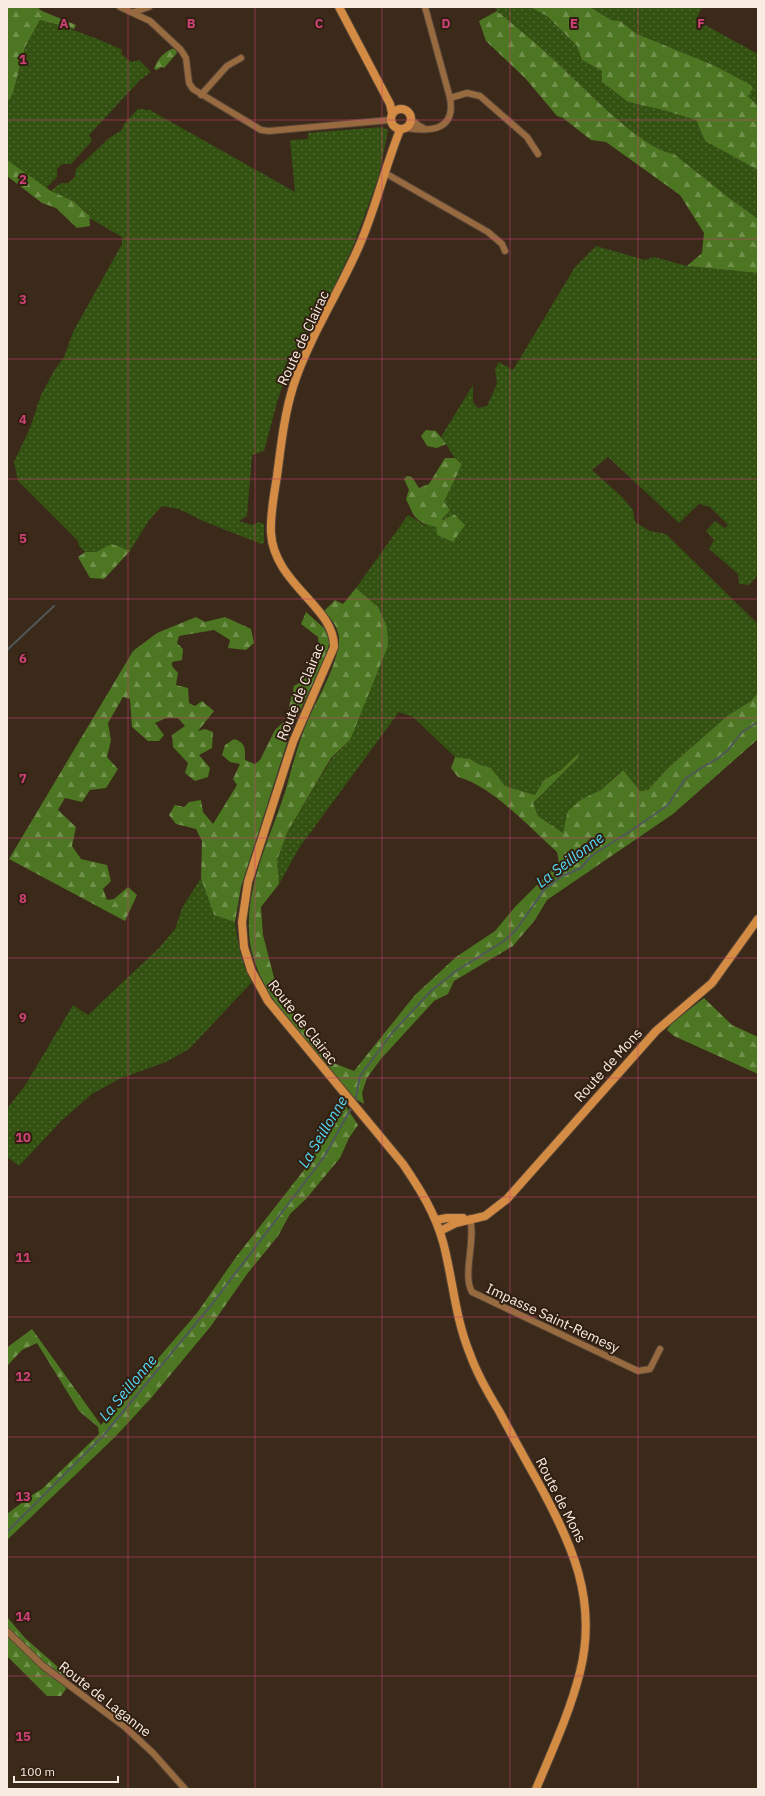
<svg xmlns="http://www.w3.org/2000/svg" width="765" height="1796" font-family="'IBM Plex Sans',sans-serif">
  <defs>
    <pattern id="grass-dots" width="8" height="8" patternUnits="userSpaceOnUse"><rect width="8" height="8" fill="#335212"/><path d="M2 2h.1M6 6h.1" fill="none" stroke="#516b34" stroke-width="1.8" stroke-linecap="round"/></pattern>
    <pattern id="forest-firs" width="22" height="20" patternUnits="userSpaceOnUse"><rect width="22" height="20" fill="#4d7622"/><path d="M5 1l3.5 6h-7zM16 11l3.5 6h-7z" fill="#70904c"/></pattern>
  </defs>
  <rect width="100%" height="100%" fill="#3b291a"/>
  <g fill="url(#grass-dots)">
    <path d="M 494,7 L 530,7 L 547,16 L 577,46 L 582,60 L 602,71 L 602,82 L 628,102 L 663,110 L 696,120 L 705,141 L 758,170 L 758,219 L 728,197 L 674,154 C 640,149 580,83 553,59 C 534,42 511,26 494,7 Z"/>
    <path d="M 590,7 L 702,7 L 696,20 L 758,54 L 758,106 L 713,65 L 637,34 L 620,21 L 611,20 Z"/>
    <path d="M 40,20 C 69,28 96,37 122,50 L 121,54 L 131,62 L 139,60 L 151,72 L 140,80 L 89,135 L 92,141 L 71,164 L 62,164 L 57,169 L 57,177 L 46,188 L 7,160 L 7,103 L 13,93 L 25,47 Z"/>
    <path d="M 138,109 L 150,110 L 295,192 L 290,140 L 308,139 L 308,133 L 382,127 L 388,130 L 379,176 L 352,249 L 331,293 L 289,366 L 278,399 L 264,451 L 252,455 L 247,516 L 239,521 L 252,525 L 259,522 L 264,524 L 264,543 L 261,544 L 203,521 L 179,509 L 162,506 L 149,520 L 130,551 L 112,545 L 96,552 L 85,552 L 79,546 L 78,541 L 18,481 L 14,462 L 30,428 L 41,395 L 54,371 L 64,357 L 73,332 L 122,244 L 122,237 L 89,218 L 89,214 L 73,201 L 51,191 L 61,183 L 68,183 L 75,177 L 76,169 L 109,138 L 122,130 L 124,124 Z"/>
    <path d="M 596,246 L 645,260 L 654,257 L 687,266 L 758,273 L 758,575 L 749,585 L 739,584 L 738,574 L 709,549 L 714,540 L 706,531 L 715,521 L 725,528 L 728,525 L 710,507 L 699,504 L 679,523 L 608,457 L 592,470 L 621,496 L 633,510 L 635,522 L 650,531 L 666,534 L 758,624 L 758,693 L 751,701 L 727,716 L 668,768 L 648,790 L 640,791 L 622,770 L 601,790 L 583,799 L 563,833 L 538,816 L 533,803 L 579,757 L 578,755 L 561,770 L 544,780 L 535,795 L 505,786 L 491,768 L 478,764 L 470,759 L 455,757 L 413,717 L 399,712 L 299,848 L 279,884 L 277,860 L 288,831 L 332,758 L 350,740 L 378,607 L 356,588 L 408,515 L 423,524 L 436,527 L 444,520 L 442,518 L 444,502 L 462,464 L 455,458 L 441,437 L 473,385 L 473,402 L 478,408 L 487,406 L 497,384 L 495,369 L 499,362 L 513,370 L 575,267 Z"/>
    <path d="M 201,878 L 214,915 L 235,922 C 238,944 241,963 252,982 L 189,1049 L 166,1062 L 119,1079 L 92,1094 L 61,1121 L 19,1166 L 7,1157 L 7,1109 L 26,1084 L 73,1005 L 88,1015 L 159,948 L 175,929 L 182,908 Z"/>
  </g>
  <g fill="url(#forest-firs)">
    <path d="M 7,7 L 37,7 L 42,11 L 76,25 L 74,29 L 40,20 L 25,47 L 13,93 L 7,103 Z"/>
    <path d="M 530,7 L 590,7 L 611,20 L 620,21 L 637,34 L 713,65 L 749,84 L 753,88 L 748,96 L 758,106 L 758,170 L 705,141 L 696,120 L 663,110 L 628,102 L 602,82 L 602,71 L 582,60 L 577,46 L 547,16 Z"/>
    <path d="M 497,11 C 516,27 535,42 553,59 C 580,83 640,149 674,154 L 728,197 L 758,219 L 758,273 L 687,266 L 702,253 L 704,233 L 680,195 L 606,142 L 591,140 L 563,118 L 557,116 L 525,78 L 486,41 L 479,21 Z"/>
    <path d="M 175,48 L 177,53 L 164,68 L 161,67 L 157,70 L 154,69 C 156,61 165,50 175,48 Z"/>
    <path d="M 7,160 L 51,191 L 73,201 L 89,215 L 90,226 L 77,228 L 56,208 L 42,203 L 7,176 Z"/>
    <path d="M 426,430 L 436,431 L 446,444 L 437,448 L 427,446 L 421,436 Z"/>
    <path d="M 445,458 L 455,458 L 462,464 L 444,502 L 450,510 L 442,519 L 444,520 L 454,514 L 465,525 L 453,542 L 437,535 L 436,527 C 415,522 415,518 406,499 L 409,490 L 404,479 L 407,476 L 412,477 L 419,488 L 429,484 Z"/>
    <path d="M 112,544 L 130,551 L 104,579 L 90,578 L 78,557 L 85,552 L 96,552 Z"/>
    <path d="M 356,588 L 378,607 L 387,627 L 388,646 L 350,740 L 331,758 L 288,831 L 277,860 L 279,884 L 261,907 L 263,935 L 278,993 L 313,1039 L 324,1044 L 336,1064 L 354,1071 L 415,995 L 456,957 L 495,931 L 515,907 L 559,863 L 557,852 C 531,829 491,785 458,777 L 451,768 L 455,757 L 470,759 L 478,764 L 491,768 L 505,786 L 535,795 L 544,780 L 561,770 L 578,754 L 579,757 L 533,803 L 538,816 L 563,833 L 568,811 L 582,799 L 601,790 L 623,770 L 640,791 L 648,790 L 668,768 L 727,716 L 751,701 L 758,693 L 758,739 L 673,814 L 547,900 L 535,920 L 513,946 L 454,981 L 448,994 L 434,1001 L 380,1060 L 367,1078 L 362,1093 L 364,1104 L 352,1097 C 317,1055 259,999 250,943 C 243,890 269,841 285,792 C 292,768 298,743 308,720 C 318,698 337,665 339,642 C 340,629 332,620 324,611 L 335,600 L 343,604 Z"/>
    <path d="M 306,612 L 325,629 L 330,639 L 327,653 L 291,730 L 241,887 L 235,922 L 214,915 L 201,878 L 202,841 L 196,829 L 176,824 L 169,815 L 175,805 L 184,807 L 189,802 L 201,800 L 203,812 L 213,824 L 237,785 L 233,779 L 240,764 L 230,762 L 222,755 L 225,745 L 234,739 C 246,743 245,748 245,760 L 255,764 L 260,760 L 275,730 L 286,720 L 294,686 C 311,678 321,655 318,637 L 301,624 Z"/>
    <path d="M 196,617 L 205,622 L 225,617 L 251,629 L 254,643 L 246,650 L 228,648 L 230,640 L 214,630 L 179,636 L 177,643 L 183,649 L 182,660 L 172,662 L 172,666 L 178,673 L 176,685 L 188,688 L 189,703 L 195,706 L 202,701 L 214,711 L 198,731 L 205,729 L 213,732 L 212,748 L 199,755 L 210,768 L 208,777 L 195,781 L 185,773 L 188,763 L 173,747 L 172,735 L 185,726 L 178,718 L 166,718 L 155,723 L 164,735 L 159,741 L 148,741 L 132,727 L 130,699 L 123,697 L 108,723 L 111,740 L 107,757 L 118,769 L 106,788 L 90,790 L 82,802 L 65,798 L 58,810 L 76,827 L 72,846 L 81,859 L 107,865 L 111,881 L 103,889 L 107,900 L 114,899 L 128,887 L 137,895 L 125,921 L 9,859 L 133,651 L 157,633 Z"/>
    <path d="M 704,998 L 732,1025 L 758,1037 L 758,1074 L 674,1036 L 667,1030 L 672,1023 Z"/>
    <path d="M 345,1105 L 358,1125 L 349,1138 L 340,1158 L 306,1199 L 290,1214 L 278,1236 L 247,1274 L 211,1326 L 152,1397 L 115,1437 L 7,1540 L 7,1514 L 32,1495 L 42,1489 L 99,1434 L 98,1427 L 79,1411 L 37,1343 L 22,1350 L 7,1366 L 7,1349 L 9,1346 L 32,1329 L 101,1425 L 197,1313 L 236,1257 L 304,1170 L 331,1129 L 338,1109 Z"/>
    <path d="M 7,1617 L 25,1638 L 67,1675 L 66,1689 L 61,1696 L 47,1696 L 7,1656 Z"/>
  </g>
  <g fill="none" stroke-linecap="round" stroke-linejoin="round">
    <g stroke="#4f5858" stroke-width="2">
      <path d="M 7,650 L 54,606"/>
      <path d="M 355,1102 L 360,1076 L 392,1033 L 432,990 L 456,971 L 504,941 L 516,930 L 544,890 L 562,876 L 581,868 L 591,856 L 632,830 L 668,805 L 685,779 L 701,768 L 717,759 L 728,750 L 742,732 L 758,722"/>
      <path d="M 7,1532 L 103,1436 L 212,1304 L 324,1157 L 353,1105"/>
    </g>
    <g stroke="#554436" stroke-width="8">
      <g id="street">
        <path d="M 120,7 L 150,21 L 181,50 L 186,58 L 189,83 L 193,89 L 261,130 L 269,131 L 390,120"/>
        <path d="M 134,12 L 149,7"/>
        <path d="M 201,95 L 227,66 L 241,58"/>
        <path d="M 450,98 L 467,93 L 480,96 L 527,137 L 538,154"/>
        <path d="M 411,119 L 418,125 L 425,129"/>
        <path d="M 407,128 C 431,132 456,130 450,98 L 425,7"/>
        <path d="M 385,173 L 488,232 L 502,244 L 505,251"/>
        <path d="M 470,1218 C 476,1241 462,1275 472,1292 L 638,1371 L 650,1369 L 660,1349"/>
        <path d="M 7,1631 L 42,1665 L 125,1727 L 153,1753 L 185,1789"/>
      </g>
    </g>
    <g stroke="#554436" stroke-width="10">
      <g id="secondary">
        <path d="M 339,7 L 390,104 L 392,113"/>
        <circle cx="401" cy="119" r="10"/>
        <path d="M 400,130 C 385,167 376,207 360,244 C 340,291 308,339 293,387 C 284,416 281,446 277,476 C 274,495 270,515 271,533 C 274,584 335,607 334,647 L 293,742 L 248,882 L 242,922 L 244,947 L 251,970 L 268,1001 L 403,1164 C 420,1189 435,1213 443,1242 C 453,1279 455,1318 470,1354 C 477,1374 488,1393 499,1411 C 512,1435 525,1459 538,1482 C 572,1544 598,1600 580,1672 C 570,1712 552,1751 536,1789"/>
        <path d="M 436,1220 L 447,1218 L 463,1218"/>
        <path d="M 440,1231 L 456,1223 L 485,1216 L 507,1199 L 656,1031 L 712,983 L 758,919"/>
      </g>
    </g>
    <use href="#street" stroke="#986a40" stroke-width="6"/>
    <use href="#secondary" stroke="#d48b43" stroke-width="8"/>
  </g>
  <path fill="none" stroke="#cd4276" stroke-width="1" stroke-opacity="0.55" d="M 128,7 L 128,1789M 255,7 L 255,1789M 382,7 L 382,1789M 510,7 L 510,1789M 638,7 L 638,1789M 7,120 L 758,120M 7,239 L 758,239M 7,359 L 758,359M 7,479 L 758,479M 7,599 L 758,599M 7,718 L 758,718M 7,838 L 758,838M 7,958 L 758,958M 7,1078 L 758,1078M 7,1197 L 758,1197M 7,1317 L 758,1317M 7,1437 L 758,1437M 7,1557 L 758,1557M 7,1676 L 758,1676"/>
  <g text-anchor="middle" stroke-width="4" stroke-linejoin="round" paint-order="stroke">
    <g font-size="14" fill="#f8ece2" stroke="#311f11">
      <text transform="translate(303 338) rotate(-65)" y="5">Route de Clairac</text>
      <text transform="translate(300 692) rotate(-68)" y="5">Route de Clairac</text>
      <text transform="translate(303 1022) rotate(52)" y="5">Route de Clairac</text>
      <text transform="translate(608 1065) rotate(-48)" y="5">Route de Mons</text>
      <text transform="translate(553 1318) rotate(25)" y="5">Impasse Saint-Remesy</text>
      <text transform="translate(561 1500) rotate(63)" y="5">Route de Mons</text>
      <text transform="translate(105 1699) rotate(38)" y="5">Route de Laganne</text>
    </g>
    <g font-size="15" font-style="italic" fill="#54daf9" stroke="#311f11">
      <text transform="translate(570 860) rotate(-37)" y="5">La Seillonne</text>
      <text transform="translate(323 1132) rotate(-59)" y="5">La Seillonne</text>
      <text transform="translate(128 1388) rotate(-50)" y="5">La Seillonne</text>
    </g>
  </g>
  <g font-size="13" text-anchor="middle" font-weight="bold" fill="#cd4276" stroke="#311f11" stroke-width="4" stroke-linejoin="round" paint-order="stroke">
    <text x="64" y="28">A</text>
    <text x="191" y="28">B</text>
    <text x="319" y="28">C</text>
    <text x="446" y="28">D</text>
    <text x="574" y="28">E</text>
    <text x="701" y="28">F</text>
    <text x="23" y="64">1</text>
    <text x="23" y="184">2</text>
    <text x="23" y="304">3</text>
    <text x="23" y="424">4</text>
    <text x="23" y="543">5</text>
    <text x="23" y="663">6</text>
    <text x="23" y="783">7</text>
    <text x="23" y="903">8</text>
    <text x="23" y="1022">9</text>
    <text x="23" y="1142">10</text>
    <text x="23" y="1262">11</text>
    <text x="23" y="1381">12</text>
    <text x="23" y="1501">13</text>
    <text x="23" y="1621">14</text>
    <text x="23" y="1741">15</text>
  </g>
  <rect width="765" height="1796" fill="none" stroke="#f8ece2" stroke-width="16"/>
  <path d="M14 1776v6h104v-6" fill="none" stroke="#f8ece2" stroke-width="2"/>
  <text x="20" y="1776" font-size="12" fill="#f8ece2" stroke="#311f11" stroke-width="3" paint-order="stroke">100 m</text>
</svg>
